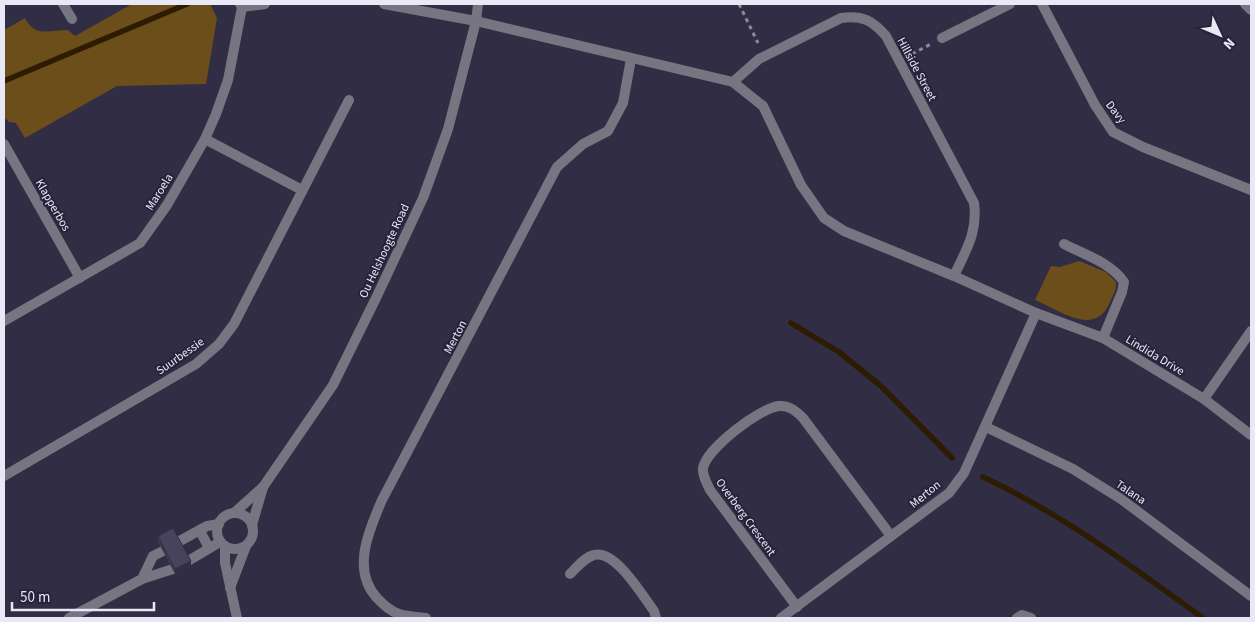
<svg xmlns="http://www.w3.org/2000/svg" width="1255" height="622" font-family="'Source Sans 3',sans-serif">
  <rect width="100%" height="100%" fill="#302d44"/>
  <g fill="#6c4e1a">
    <path d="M 132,4 L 210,4 L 217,18 L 206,84 L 117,86 L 25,138 L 16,123 L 9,122 L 4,117 L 4,30 L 25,18 C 35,38 50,30 68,30 L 75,36 Z"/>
    <path d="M 1079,261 L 1106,272 L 1116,282 C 1117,290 1112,297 1109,304 C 1094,337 1059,310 1035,300 L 1051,266 L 1060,267 Z"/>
  </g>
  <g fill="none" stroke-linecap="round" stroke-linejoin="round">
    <g stroke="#2d1c01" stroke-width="5.5">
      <path d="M 4,81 L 187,4"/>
      <path d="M 791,323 L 839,352 L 881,386 L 952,458"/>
      <path d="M 983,477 C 1064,515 1131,566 1203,618"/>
    </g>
    <g stroke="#8c8a9d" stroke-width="3" stroke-dasharray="4 4" stroke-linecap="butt">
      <path d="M 739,4 L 758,43"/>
      <path d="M 912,54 L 931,44"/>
    </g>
    <g stroke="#767581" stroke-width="10">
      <path d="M 63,4 L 72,19"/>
      <path d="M 384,4 L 476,21 L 733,82 L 763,106 L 801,185 L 824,218 L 844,231 L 954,276 L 1036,313 L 1103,338 L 1204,399 L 1251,435"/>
      <path d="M 1042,4 L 1095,105 L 1113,132 L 1143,147 L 1251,190"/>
      <path d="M 1245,4 L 1251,10"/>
      <path d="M 242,7 L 265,4"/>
      <path d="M 942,38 L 1010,4"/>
      <path d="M 733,82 L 759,59 L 841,18 C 862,15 872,20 886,36 L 974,203 C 978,232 966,250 954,276"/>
      <path d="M 205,139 L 302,190"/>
      <path d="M 4,144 L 80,278"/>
      <path d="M 1064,244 C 1085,255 1110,262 1124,282 L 1122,292 L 1103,338"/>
      <path d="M 4,321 L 140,243 L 167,205 L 205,139 L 216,114 L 228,80 L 242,7 L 240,4"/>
      <path d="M 1204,399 L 1251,331"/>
      <path d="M 986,427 L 1073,469 L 1121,499 L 1251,596"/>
      <path d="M 4,476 L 196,364 L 219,344 L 234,324 L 349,100"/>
      <path d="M 234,513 L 263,487 L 333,385 L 377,296 L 423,198 L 448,129 L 476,21 L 478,4"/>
      <circle cx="235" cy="531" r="18"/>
      <path d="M 252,525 L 263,487"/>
      <path d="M 200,531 L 209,548"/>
      <path d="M 178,542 L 207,526 L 219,524"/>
      <path d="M 225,546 L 225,563 L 237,618"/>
      <path d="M 188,561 L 220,542"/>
      <path d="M 570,574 C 576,568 585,557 594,555 C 615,549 642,595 654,611 L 656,618"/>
      <path d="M 142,579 L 153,556 L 163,551"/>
      <path d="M 230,588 L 246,546"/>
      <path d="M 797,607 L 710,490 C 707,483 702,476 703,468 C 707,448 760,408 779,406 C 789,405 796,411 803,418 L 891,536"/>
      <path d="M 69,618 L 142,579 L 173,569"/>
      <path d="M 426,618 C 417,617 407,616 399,614 C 390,611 384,605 377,598 C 351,570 369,530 382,500 L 557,167 L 583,144 L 608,131 L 623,103 L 631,59"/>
      <path d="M 781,618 L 949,493 L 964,473 L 1036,313"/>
      <path d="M 1017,618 L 1022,615 L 1031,618"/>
    </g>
  </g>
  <path fill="#3c3a4f" d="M 158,536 L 191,566 L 175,574 L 158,542 Z"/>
  <path fill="#312f40" d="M 191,561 L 191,566 L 175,574 L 175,569 Z"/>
  <path fill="#46435c" stroke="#312f40" d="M 173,528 L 191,561 L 175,569 L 158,536 Z"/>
  <g text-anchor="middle" stroke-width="4" stroke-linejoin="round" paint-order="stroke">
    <g font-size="12" fill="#e9e8f7" stroke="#26233a">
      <text transform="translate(917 69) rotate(62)" y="4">Hillside Street</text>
      <text transform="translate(1116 112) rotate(52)" y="4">Davy</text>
      <text transform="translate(159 192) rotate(-58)" y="4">Maroela</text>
      <text transform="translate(53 205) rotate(60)" y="4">Klapperbos</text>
      <text transform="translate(384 251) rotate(-65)" y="4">Ou Helshoogte Road</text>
      <text transform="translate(455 337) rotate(-62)" y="4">Merton</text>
      <text transform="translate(1155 355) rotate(31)" y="4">Lindida Drive</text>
      <text transform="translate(180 356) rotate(-35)" y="4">Suurbessie</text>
      <text transform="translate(1131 492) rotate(34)" y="4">Talana</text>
      <text transform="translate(925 494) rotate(-39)" y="4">Merton</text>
      <text transform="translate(746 517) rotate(54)" y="4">Overberg Crescent</text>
    </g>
  </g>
  <rect width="1255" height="622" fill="none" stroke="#e9e8f7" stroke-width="10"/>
  <g transform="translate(1220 35) rotate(134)" stroke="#26233a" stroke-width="4" paint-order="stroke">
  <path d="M0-4L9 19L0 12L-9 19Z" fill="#e9e8f7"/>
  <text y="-8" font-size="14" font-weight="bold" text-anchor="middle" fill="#e9e8f7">N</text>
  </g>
  <path d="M12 602v8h142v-8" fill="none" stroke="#e9e8f7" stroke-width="2.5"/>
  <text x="20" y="602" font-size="15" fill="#e9e8f7" stroke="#26233a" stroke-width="4" paint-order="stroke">50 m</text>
</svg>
